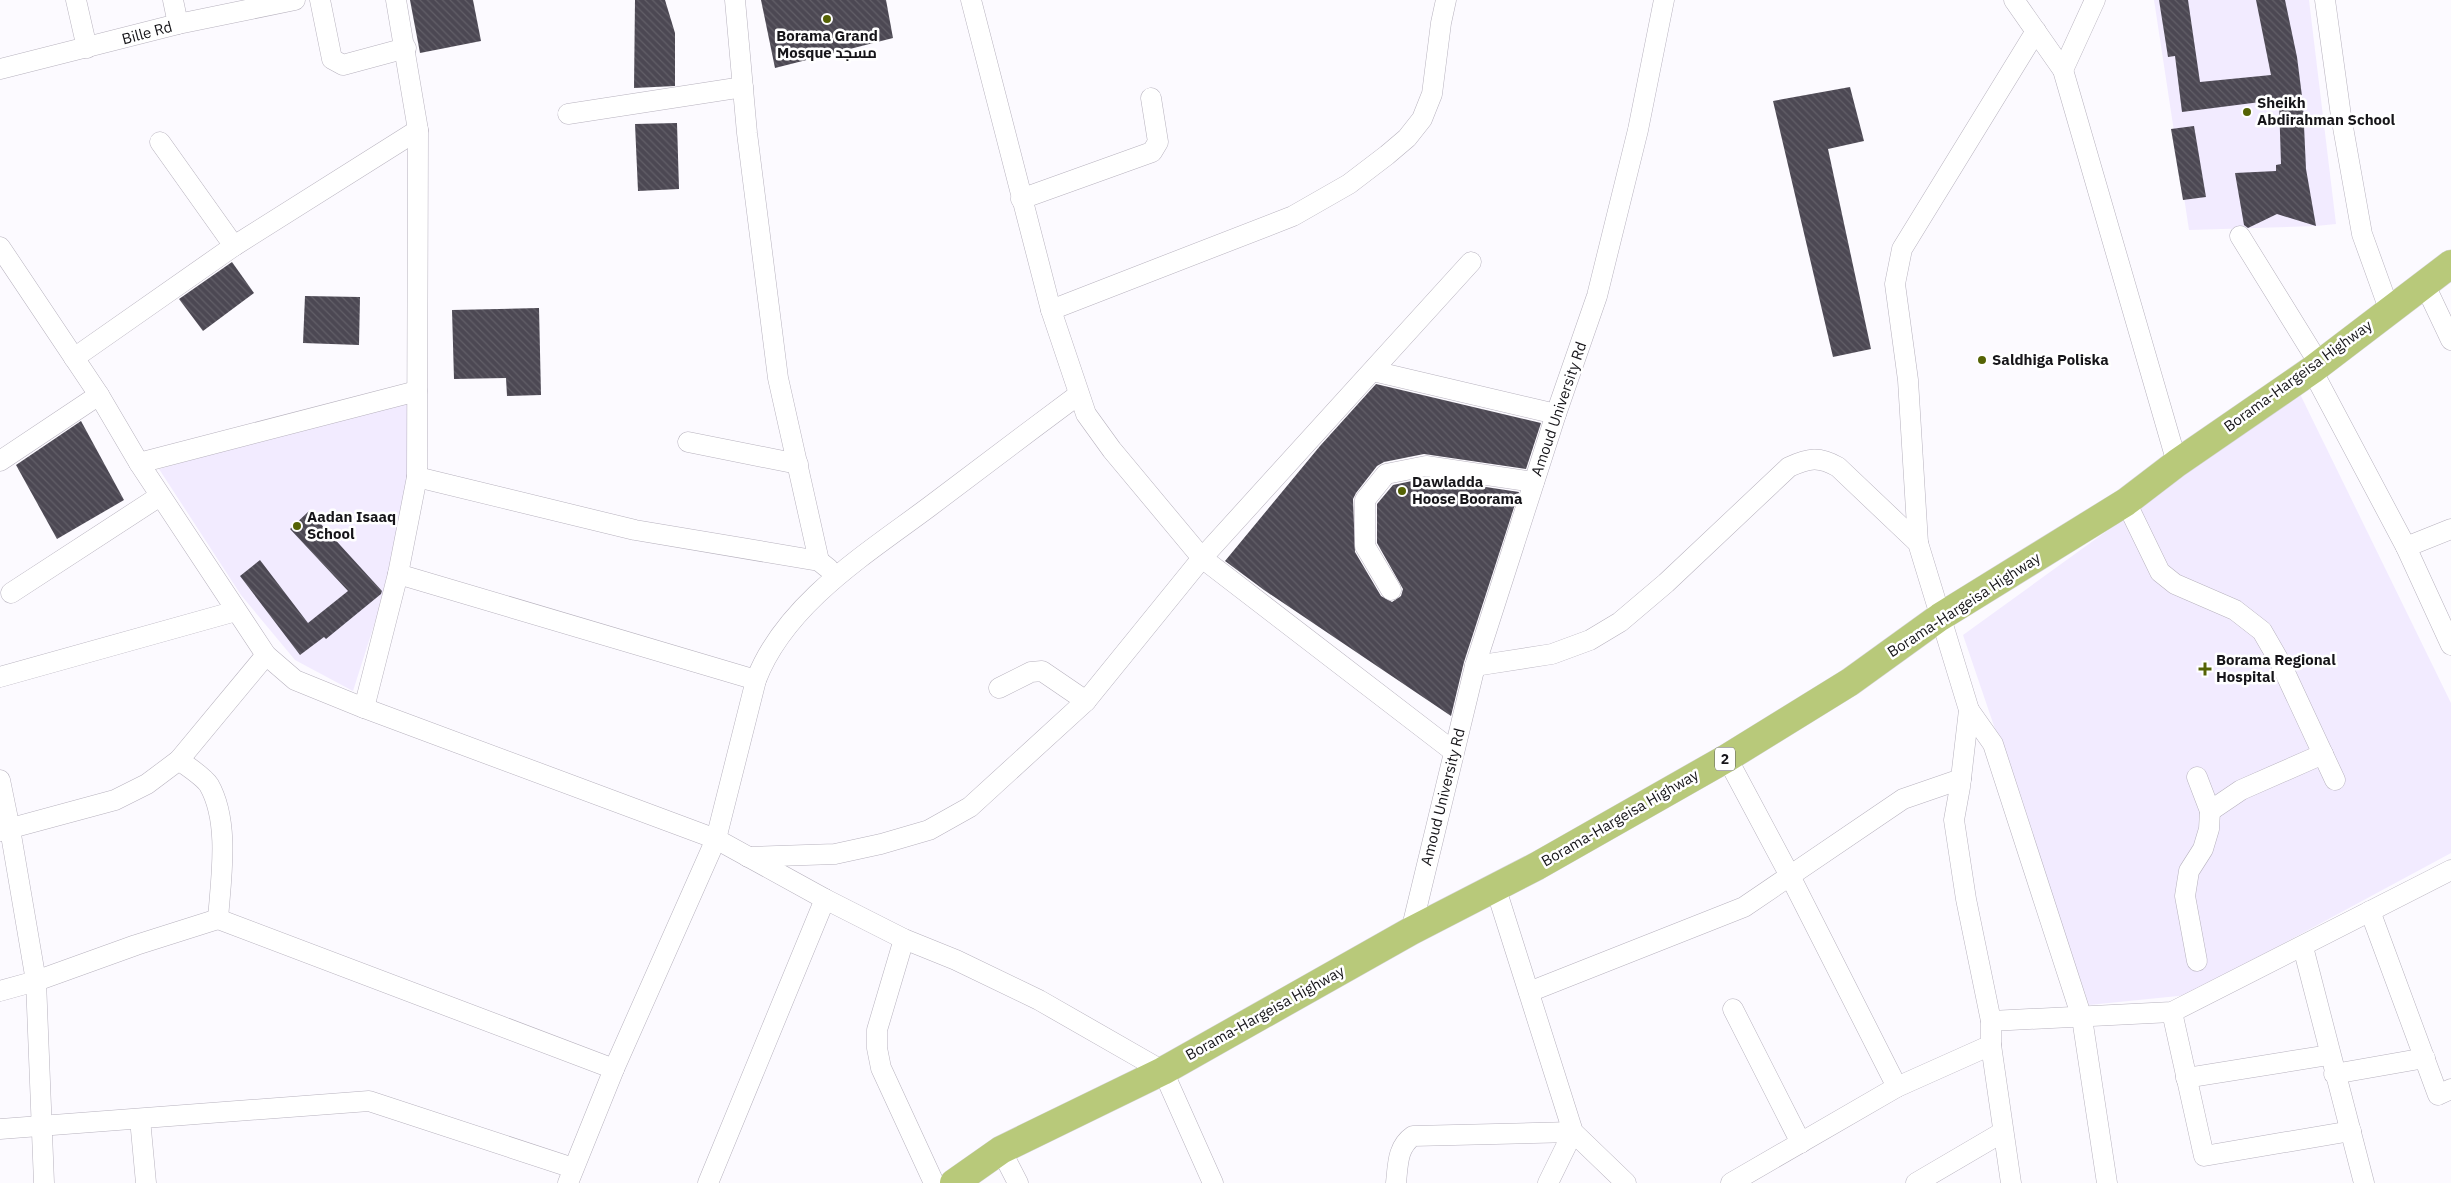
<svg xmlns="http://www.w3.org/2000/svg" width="2451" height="1183" font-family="'IBM Plex Sans',Cairo,sans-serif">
  <defs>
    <pattern id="building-back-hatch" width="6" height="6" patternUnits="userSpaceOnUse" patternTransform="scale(1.25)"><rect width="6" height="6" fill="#4c4853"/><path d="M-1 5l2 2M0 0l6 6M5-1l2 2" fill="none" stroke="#625f68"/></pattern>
  </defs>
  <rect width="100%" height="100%" fill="#fcfaff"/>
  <g fill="#f2ebff">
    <path d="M 2154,0 L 2309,0 L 2336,224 L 2316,226 L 2189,230 Z"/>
    <path d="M 2299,392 L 2451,703 L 2451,853 L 2188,995 L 2089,1005 L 1963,635 Z"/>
    <path d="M 407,400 L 408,477 L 390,575 L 353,691 L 295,660 L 241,595 L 159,469 Z"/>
  </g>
  <g fill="url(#building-back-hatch)">
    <path d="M 410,0 L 473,0 L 481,41 L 420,53 Z"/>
    <path d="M 635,0 L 665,0 L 675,33 L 675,86 L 634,88 Z"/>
    <path d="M 761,0 L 886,0 L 893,38 L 775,68 Z"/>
    <path d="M 2159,0 L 2188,0 L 2200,82 L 2271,75 L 2256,0 L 2285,0 L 2297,57 L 2303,104 L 2306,169 L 2316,226 L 2277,214 L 2248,228 L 2244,225 L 2235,173 L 2276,171 L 2276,165 L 2281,164 L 2279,102 L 2276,100 L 2182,112 L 2175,56 L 2168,57 Z"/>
    <path d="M 1850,87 L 1864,141 L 1828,149 L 1871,349 L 1833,357 L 1773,101 Z"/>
    <path d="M 677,123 L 679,189 L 638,191 L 635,124 Z"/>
    <path d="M 2194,126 L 2206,197 L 2183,200 L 2171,129 Z"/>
    <path d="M 232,262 L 254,293 L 203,331 L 179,299 Z"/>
    <path d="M 305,296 L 360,297 L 359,345 L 303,343 Z"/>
    <path d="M 539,308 L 541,395 L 507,396 L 506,378 L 454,379 L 452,310 Z"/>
    <path d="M 1376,384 L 1541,423 L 1526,469 L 1424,454 L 1384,462 L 1377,466 L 1356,493 L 1353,499 L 1355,552 L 1381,596 L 1392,602 L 1401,596 L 1403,589 L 1377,543 L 1377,504 L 1393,485 L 1426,478 L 1519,492 L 1464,662 L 1451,716 L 1264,590 L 1225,561 L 1320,446 Z"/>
    <path d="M 81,421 L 124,500 L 57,539 L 16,465 Z"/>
    <path d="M 309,511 L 382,591 L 381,594 L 326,639 L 324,637 L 300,655 L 240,576 L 260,560 L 308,623 L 348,591 L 290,529 Z"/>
  </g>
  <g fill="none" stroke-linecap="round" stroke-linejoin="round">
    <g stroke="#b7b2be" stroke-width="21">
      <g id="minor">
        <path d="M 76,0 L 87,48"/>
        <path d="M 173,0 L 178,24"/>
        <path d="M 320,0 L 332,59 L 343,65 L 406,48"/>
        <path d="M 735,0 L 747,133 L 778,378 L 819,561"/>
        <path d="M 971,0 L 1051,310 L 1086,414 L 1112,450 L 1202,558 L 1453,751"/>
        <path d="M 2014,0 L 2063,70 L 2177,463"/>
        <path d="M 2325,0 L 2341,116 L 2362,234 L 2389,309"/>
        <path d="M 0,69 L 178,24 L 295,0"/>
        <path d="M 2063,70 L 2095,0"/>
        <path d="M 568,114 L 743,87"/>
        <path d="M 160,142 L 234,246"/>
        <path d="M 1021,199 L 1152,152 L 1158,142 L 1151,98"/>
        <path d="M 2240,236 L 2318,362"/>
        <path d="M 0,247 L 99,395 L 139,463 L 266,655 L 295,680 L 364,708 L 716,839 L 825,899 L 904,939 L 956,960 L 1039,1000 L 1163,1071 L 1213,1183"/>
        <path d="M 2424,283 L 2451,340"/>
        <path d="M 1051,310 L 1293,216 L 1349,184 L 1387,155 L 1407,138 L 1422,119 L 1432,94 L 1441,23 L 1446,0"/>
        <path d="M 74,358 L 234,246 L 418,130"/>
        <path d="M 2312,370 L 2406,547 L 2451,645"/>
        <path d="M 1373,371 L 1556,414"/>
        <path d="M 688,442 L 798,464"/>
        <path d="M 0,461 L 99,395"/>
        <path d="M 139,463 L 417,391"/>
        <path d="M 417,477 L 635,530 L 819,561 L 829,569"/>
        <path d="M 2126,502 L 2160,572 L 2175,584 L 2235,610 L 2262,631 L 2281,664 L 2335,780"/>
        <path d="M 1918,543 L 1908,380 L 1895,284 L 1902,249 L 2036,31"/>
        <path d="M 2406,547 L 2451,529"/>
        <path d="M 398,574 L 756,680"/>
        <path d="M 1391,590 L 1365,546 L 1365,500 L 1386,474 L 1426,466 L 1534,482"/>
        <path d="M 11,593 L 160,496"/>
        <path d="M 1475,666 L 1552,654 L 1590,640 L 1620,622 L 1666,583 L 1789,467 C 1809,458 1819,456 1838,467 L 1918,543 L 1969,710 L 1960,787 L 1954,820 L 1966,899 L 1991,1021 L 1991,1045 L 2011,1183"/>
        <path d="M 0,677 L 236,611"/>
        <path d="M 999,688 L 1031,672 L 1042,671 L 1086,701"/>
        <path d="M 364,708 L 398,574 L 417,477 L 418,130 L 396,0"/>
        <path d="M 1969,710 L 1993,744 L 2082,1018 L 2107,1183"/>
        <path d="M 1727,758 L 1790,876 L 1897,1087"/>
        <path d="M 179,760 C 188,767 203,776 209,785 C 230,822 221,878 218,919"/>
        <path d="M 2197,777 L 2210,811 L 2241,790 L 2323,754"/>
        <path d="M 0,780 L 10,829 L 36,981 L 44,1183"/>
        <path d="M 0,831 L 115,800 L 147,784 L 179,760 L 266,655"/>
        <path d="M 748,857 L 835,854 L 881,844 L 929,830 L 970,807 L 1086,701 L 1202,558 L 1471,262"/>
        <path d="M 1495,886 L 1573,1132 L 1626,1183"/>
        <path d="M 2370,911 L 2438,1095 L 2451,1089"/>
        <path d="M 1411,931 L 1475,666 L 1556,414 L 1597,296 L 1638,130 L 1664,0"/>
        <path d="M 904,939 L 877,1030 L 877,1048 L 881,1068 L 934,1183"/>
        <path d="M 2303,947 L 2364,1183"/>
        <path d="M 2197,961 L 2185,896 L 2189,871 L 2203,849 L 2209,829 L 2210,811"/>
        <path d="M 0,991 L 36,981 L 136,945 L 218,919 L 614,1069"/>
        <path d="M 1529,992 L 1744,907 L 1903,799 L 1961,779"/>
        <path d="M 1733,1009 L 1801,1143"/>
        <path d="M 2172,1012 L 2204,1156 L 2351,1131"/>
        <path d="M 1991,1021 L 2172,1012 L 2451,870"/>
        <path d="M 2334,1074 L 2425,1058"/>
        <path d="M 2186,1078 L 2329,1055"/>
        <path d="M 140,1119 L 146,1183"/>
        <path d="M 0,1129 L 369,1101 L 573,1168"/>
        <path d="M 1001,1150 L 1018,1183"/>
        <path d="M 568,1183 L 614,1069 L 716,839 L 756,680 C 785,604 866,554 929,507 C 978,470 1028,432 1078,395"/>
        <path d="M 708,1183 L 825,899"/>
        <path d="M 1396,1183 C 1398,1165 1397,1147 1413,1136 L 1573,1132"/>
        <path d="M 1548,1183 L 1573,1132"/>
        <path d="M 1731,1183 L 1897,1087 L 1991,1045"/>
        <path d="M 1916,1183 L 2003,1132"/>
      </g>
    </g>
    <g stroke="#d5d5d6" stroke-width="29">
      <path id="highway" d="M 954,1183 L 1001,1150 L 1163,1071 L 1411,931 L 1537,866 L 1727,758 L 1850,682 L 1940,617 L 2126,502 L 2177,463 L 2312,370 L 2451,264"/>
    </g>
    <use href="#minor" stroke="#fff" stroke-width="20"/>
    <use href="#highway" stroke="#b8c97a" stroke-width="28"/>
  </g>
  <g fill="#556305" stroke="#fff" stroke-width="2">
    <circle cx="827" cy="19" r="5"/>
    <circle cx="2247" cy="112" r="5"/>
    <circle cx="1982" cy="360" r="5"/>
    <circle cx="1402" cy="491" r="5"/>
    <circle cx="297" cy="526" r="5"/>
    <path d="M2202.5 661.5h5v5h5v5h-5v5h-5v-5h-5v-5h5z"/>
  </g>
  <g text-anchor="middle" stroke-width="5" stroke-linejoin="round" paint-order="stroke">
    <rect fill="#fff" stroke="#5c5b5e" stroke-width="1" x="1715" y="747.5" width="20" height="23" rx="4"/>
    <g font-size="14" font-weight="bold" fill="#161519">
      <text x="1725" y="764">2</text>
    </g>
    <g font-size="15" fill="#161519" stroke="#fff">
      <text transform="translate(147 33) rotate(-15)" y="5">Bille Rd</text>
      <text transform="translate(2298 376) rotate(-36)" y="5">Borama-Hargeisa Highway</text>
      <text transform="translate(1559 409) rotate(-71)" y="5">Amoud University Rd</text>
      <text transform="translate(1964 605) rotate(-33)" y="5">Borama-Hargeisa Highway</text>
      <text transform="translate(1443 797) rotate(-76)" y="5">Amoud University Rd</text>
      <text transform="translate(1620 818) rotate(-30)" y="5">Borama-Hargeisa Highway</text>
      <text transform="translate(1265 1013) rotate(-29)" y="5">Borama-Hargeisa Highway</text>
    </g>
    <g font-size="15" font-weight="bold" fill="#161519" stroke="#fff" text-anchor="start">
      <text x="827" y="41" text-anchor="middle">Borama Grand<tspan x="827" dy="17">Mosque مسجد</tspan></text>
      <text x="2257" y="108">Sheikh<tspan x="2257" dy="17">Abdirahman School</tspan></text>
      <text x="1992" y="365">Saldhiga Poliska</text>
      <text x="1412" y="487">Dawladda<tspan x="1412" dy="17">Hoose Boorama</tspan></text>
      <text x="307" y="522">Aadan Isaaq<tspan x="307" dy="17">School</tspan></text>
      <text x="2216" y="665">Borama Regional<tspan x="2216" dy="17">Hospital</tspan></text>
    </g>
  </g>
</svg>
